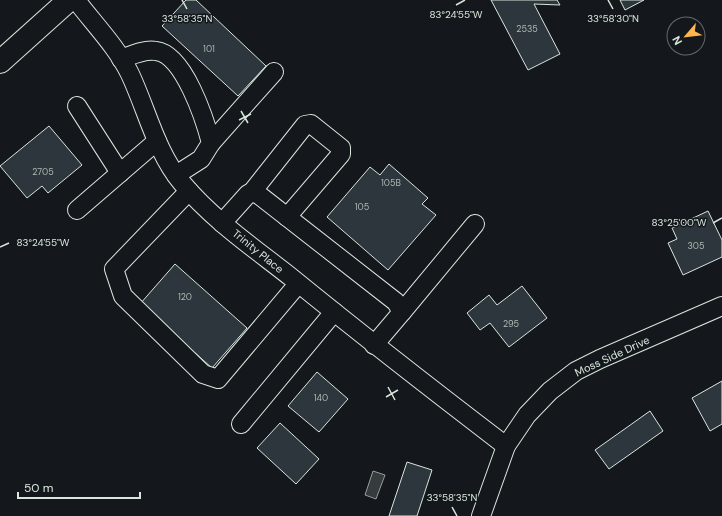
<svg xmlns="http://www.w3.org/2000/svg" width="722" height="516" font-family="'DM Sans',sans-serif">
  <rect width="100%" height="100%" fill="#14181c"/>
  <path fill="#363b3e" stroke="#939e99" d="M 373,471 L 385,475 L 376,499 L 365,495 Z"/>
  <g fill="#2c363c" stroke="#d8e6dc">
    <path d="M 186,0 L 196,0 L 266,66 L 238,96 L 162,26 Z"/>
    <path d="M 491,0 L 557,0 L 560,5 L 534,4 L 560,54 L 528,70 Z"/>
    <path d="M 620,0 L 644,0 L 625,10 Z"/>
    <path d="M 49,126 L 82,165 L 48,193 L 42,186 L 27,198 L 0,166 Z"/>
    <path d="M 389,164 L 428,198 L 422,204 L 436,215 L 388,270 L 327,217 L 370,167 L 380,175 Z"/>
    <path d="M 708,211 L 722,240 L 722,257 L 683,275 L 668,243 L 677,239 L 672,228 Z"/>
    <path d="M 175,264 L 247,328 L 212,368 L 140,304 Z"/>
    <path d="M 522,286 L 547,318 L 509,347 L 490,323 L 480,330 L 467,313 L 489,295 L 497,305 Z"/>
    <path d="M 317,372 L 348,399 L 319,432 L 288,406 Z"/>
    <path d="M 722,381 L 722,424 L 710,431 L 692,398 Z"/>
    <path d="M 650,411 L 663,431 L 609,469 L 595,450 Z"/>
    <path d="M 280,423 L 319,459 L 296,484 L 257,448 Z"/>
    <path d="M 407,462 L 432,470 L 417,516 L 389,516 Z"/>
  </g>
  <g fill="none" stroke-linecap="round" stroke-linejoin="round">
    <g stroke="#d8e6dc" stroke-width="20">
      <g id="minor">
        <path d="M 76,0 C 94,24 117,47 130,74 C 147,110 156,152 182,183 C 213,220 254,248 292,278 C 362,335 434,391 506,446"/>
        <path d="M 121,59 C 132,55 144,49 156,51 C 184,54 205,120 211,143 L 201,159 L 176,175"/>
        <path d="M 77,106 L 120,173"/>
        <path d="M 211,143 L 274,72"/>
        <path d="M 189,191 L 114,269 L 123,296 L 203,374 L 218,379 L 298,284"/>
        <path d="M 252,192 L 305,125 L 311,124 L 341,148 L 341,154 L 287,217"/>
        <path d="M 77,210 L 157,141"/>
        <path d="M 222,223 L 248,194 L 252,192 L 259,195 L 396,302 L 402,312 L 374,345"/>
        <path d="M 402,312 L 475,224"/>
        <path d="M 241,424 L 334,312"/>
        <path d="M 481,516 L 506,446 L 527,415 L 550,391 L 576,371 L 600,359 L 722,306"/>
      </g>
    </g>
    <g stroke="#d8e6dc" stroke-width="24">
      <path id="highway" d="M 0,62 L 69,0"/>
    </g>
    <use href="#minor" stroke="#14181c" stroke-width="18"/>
    <use href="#highway" stroke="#14181c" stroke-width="22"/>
  </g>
  <path fill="none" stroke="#d8e6dc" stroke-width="1.5" d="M 182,0 L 187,9M 608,0 L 613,9M 456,5 L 465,0M 241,111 L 248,123M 239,120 L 251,114M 713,223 L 722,218M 0,247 L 9,243M 388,387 L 395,400M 386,397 L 398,390M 452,507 L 457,516"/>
  <g text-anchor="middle" stroke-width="3" stroke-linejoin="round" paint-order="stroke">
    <g font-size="9" fill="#adbab4">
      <text x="527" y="32">2535</text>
      <text x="209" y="52">101</text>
      <text x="43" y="175">2705</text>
      <text x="391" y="186">105B</text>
      <text x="362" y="210">105</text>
      <text x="696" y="249">305</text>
      <text x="185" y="300">120</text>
      <text x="511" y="327">295</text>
      <text x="321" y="401">140</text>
    </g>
    <g font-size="11" fill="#d8e6dc" stroke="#14181c">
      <text transform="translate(258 251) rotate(39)" y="4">Trinity Place</text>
      <text transform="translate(612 356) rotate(-25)" y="4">Moss Side Drive</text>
    </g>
  </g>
  <g font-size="10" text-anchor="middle" fill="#d8e6dc" stroke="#14181c" stroke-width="3" stroke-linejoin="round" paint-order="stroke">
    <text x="456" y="18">83°24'55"W</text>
    <text x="187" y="22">33°58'35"N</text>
    <text x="613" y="22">33°58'30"N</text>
    <text x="679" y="226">83°25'00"W</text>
    <text x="43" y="246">83°24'55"W</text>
    <text x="452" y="501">33°58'35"N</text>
  </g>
  <g transform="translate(686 36) rotate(242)"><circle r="19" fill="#14181c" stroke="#626a69"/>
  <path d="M0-3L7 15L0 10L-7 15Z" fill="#ffb74d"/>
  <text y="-6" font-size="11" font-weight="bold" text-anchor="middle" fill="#d8e6dc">N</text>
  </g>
  <path d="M18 492v6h122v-6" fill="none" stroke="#d8e6dc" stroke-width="2"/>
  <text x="24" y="492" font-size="12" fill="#d8e6dc" stroke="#14181c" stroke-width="3" paint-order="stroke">50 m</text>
</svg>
